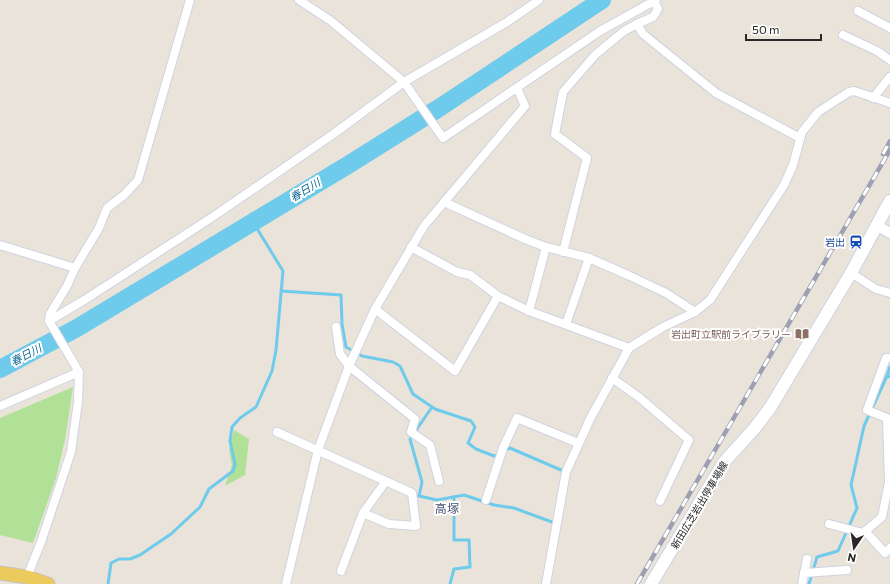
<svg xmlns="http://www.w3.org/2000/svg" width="890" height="584" font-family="Commissioner,'Noto Sans JP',sans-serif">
  <rect width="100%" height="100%" fill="#eae3da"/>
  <g fill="#b0e197">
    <path d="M 73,387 L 65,440 L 56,478 L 33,543 L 0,535 L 0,418 Z"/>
    <path d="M 234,430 L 249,439 L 245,475 L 225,486 L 232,465 L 229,450 Z"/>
  </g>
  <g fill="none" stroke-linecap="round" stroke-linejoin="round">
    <g stroke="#6ecbeb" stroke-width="3">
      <path d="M 281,291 L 341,295 L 342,324 L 346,347 L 362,356 L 393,362 L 400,366 L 413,394 L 435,409 L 471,421 L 475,427 L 468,443 L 476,449 L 494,456 L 499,454"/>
      <path d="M 890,367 L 887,376 L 890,377"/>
      <path d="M 432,407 L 410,439 L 422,482 L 419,496 L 437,500 L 464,495 L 494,505 L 514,508 L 552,522"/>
      <path d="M 504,451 L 510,448 L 561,470"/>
      <path d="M 108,584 L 111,563 L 119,559 L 130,559 L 140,555 L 171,534 L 200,507 L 209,489 L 233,471 L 235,464 L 230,441 L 232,427 L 240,418 L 256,407 L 272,371 L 276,350 L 283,271 L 253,222"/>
      <path d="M 450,584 L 454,569 L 470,567 L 469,540 L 454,540 L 454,497"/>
      <path d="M 809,584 L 817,557 L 838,551 L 857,508 L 851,485 L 864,426 L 887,376"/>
    </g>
    <path stroke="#6ecbeb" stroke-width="18" d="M 0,369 L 77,328 L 348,165 L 439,108 L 602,0"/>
    <g stroke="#cfd3e1" stroke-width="10">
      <g id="minor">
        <path d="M 299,0 L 331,21 L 404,82 L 443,138 L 600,31 L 656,0"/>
        <path d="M 653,0 L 658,9 L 653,17 L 637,24 L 643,34 L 716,93 L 800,138"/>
        <path d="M 858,11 L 890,28"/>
        <path d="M 843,35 L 877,51 L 890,60"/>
        <path d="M 873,98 L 890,77"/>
        <path d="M 444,202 L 525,239 L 546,247 L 589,258 L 630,276 L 666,293 L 695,312"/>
        <path d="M 0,245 L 75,268"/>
        <path d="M 411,247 L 457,272 L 470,275 L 498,296 L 529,311 L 629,348"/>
        <path d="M 563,252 L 587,158 L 555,134 L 563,92 L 595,55 L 624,31 L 637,24"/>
        <path d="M 851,273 L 876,289 L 890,293"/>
        <path d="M 375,309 L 455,371 L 498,296"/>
        <path d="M 529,311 L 546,247"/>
        <path d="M 49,321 L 86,299 L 214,216 L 332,135 L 404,82 L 507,22 L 539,0"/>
        <path d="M 566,324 L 589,258"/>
        <path d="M 336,327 L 340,354 L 349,366 L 415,419 L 411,432 L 430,445 L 439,481"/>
        <path d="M 612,378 L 640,398 L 689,440 L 660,501"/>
        <path d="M 0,406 L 79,372"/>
        <path d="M 277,432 L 412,493 L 416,526 L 389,524 L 363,513"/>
        <path d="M 486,500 L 503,448 L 517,418 L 578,443"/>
        <path d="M 829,524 L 863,533 L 882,517 L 889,482 L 887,418 L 867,410 L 886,358 L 890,358"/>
        <path d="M 865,531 L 885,553 L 890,548"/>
        <path d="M 341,571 L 363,513 L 386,481"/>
        <path d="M 804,573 L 847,570"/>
        <path d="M 27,577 L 41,542 L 71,452 L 78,402 L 79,372 L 49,321 L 50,314 L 67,286 L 75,268 L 99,228 L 107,208 L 124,195 L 138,180 L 190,0"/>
        <path d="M 286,584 L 318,450 L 349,366 L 375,309 L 424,226 L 525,106 L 517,88"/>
        <path d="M 546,584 L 566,472 L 590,419 L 629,348 L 663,327 L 695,312 L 710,300 L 784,185 L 793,165 L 802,132 L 818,112 L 849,92 L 854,91 L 890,103"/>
        <path d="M 802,584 L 807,559"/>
      </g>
    </g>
    <g stroke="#cfd3e1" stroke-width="12">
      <path id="tertiary" d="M 876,225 L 890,233"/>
    </g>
    <g stroke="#cfd3e1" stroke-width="14">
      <path id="secondary" d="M 651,584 L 724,462 L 754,429 L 770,408 L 851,273 L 890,201"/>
    </g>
    <g stroke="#c3c3c3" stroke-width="15">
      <path id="primary" d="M 0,573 L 27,577 L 48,584"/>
    </g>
    <use href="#minor" stroke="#fff" stroke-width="8"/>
    <use href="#tertiary" stroke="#fff" stroke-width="10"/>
    <use href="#secondary" stroke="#fff" stroke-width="12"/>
    <use href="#primary" stroke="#edca5c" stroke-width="13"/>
    <g stroke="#9da0b2" stroke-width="4.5">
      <g id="rail">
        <path d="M 883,154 L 890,141"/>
        <path d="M 637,584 L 890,150"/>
      </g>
    </g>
    <use href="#rail" stroke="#fff" stroke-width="3" stroke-dasharray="9" stroke-linecap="butt"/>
  </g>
  <defs>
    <g id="station-bare" transform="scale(1.08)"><path d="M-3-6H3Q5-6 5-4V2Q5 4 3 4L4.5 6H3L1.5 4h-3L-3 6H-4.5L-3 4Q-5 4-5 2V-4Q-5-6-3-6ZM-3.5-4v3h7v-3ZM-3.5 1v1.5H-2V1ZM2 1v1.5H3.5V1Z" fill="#1a4fb4" stroke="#fff" stroke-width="2.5" paint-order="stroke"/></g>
    <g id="library-bare" transform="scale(1.08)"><path d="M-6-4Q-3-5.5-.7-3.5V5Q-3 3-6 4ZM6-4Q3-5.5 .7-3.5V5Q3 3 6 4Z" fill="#8d6e63" stroke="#fff" stroke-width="2.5" paint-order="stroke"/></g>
  </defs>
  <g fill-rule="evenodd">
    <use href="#station-bare" x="856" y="242"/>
    <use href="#library-bare" x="802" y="334"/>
  </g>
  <g text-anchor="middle" stroke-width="4" stroke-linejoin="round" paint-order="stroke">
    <g font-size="10" fill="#164399" stroke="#fff" text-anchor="end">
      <text x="845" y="246">岩出</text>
    </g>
    <g font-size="10" fill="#785e54" stroke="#fff" text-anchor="end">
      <text x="791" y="338">岩出町立駅前ライブラリー</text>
    </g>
    <g font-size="10" fill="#282828" stroke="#fff">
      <text transform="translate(699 505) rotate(-59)" y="4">新田広芝岩出停車場線</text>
    </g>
    <g font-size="11" font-style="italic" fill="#106894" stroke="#fff">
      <text transform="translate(305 190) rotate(-31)" y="4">春日川</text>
      <text transform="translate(26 355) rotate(-28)" y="4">春日川</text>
    </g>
    <g font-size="12" fill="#4a5277" stroke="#fff">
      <text x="447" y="513">高塚</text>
    </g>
  </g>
  <g transform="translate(854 548) rotate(193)" stroke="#ffffff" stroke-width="3" paint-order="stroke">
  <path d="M0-3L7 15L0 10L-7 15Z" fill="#282828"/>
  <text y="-6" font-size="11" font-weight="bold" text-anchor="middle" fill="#282828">N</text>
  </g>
  <path d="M746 34v6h75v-6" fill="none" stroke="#282828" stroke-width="2"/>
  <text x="752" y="34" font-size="12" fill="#282828" stroke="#ffffff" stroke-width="3" paint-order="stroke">50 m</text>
</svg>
